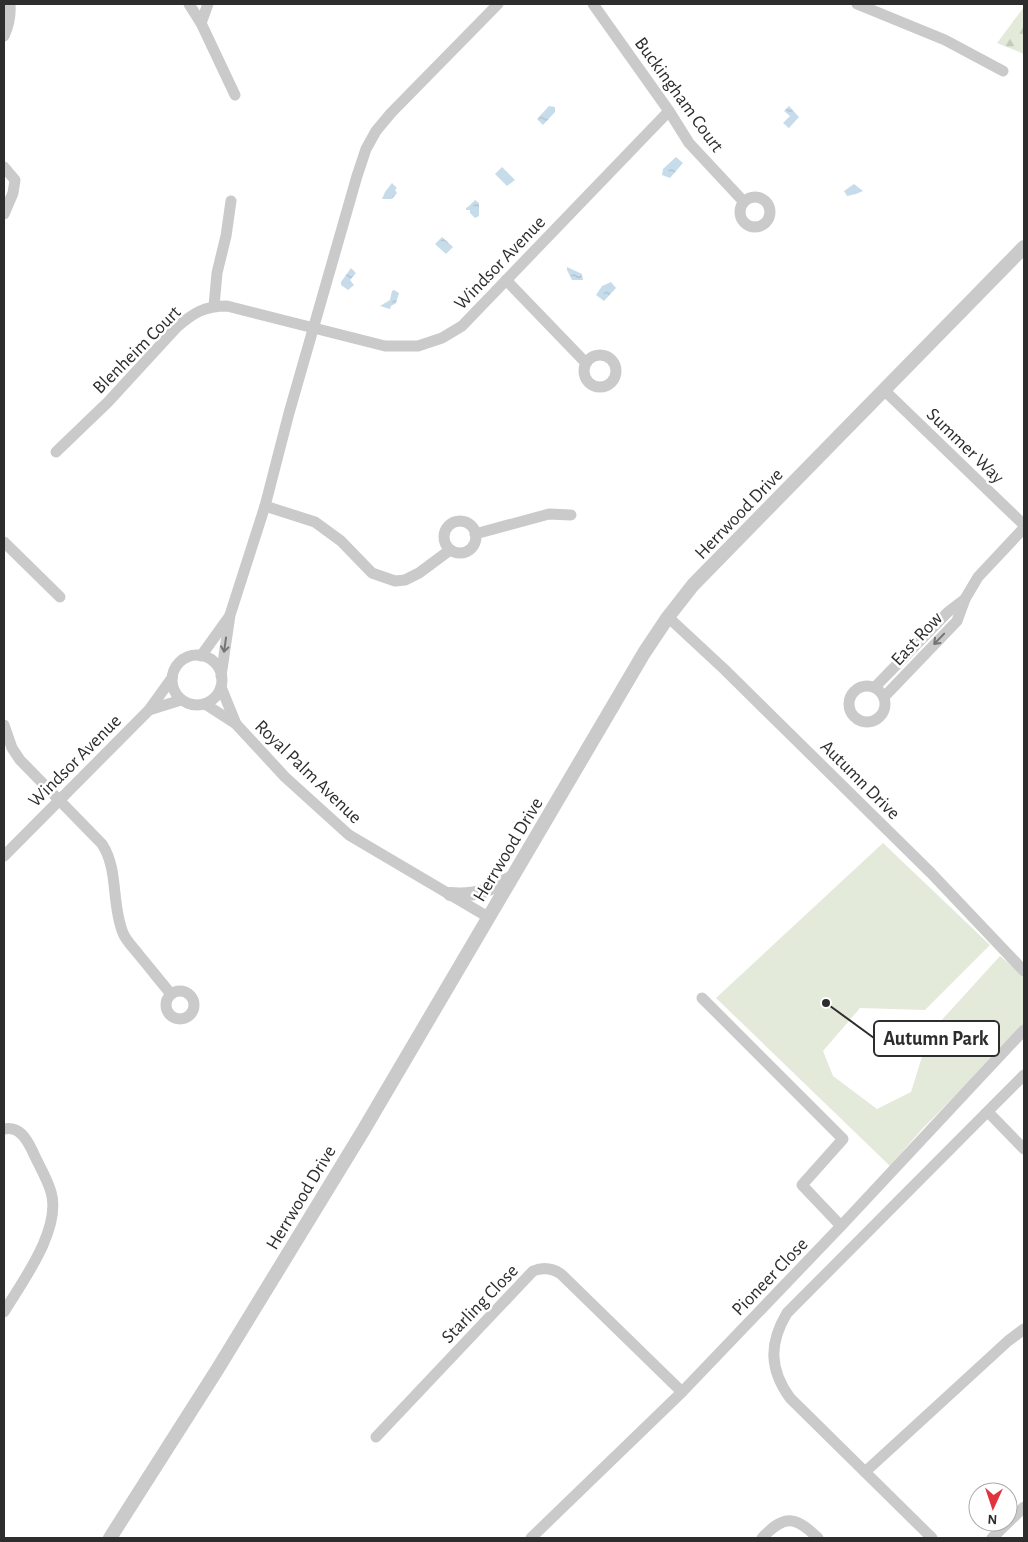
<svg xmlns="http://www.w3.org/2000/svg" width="1028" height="1542" font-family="'Alegreya Sans',sans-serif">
  <defs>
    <pattern id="forest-firs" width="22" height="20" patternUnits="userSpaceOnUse" patternTransform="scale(1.25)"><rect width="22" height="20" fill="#e3eada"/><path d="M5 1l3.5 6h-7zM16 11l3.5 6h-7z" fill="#c3c9bb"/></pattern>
    <pattern id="water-ripples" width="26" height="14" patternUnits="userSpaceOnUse" patternTransform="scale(1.25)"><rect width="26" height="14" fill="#c7dcea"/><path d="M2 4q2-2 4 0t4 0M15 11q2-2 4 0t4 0" fill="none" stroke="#abbdc9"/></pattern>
  </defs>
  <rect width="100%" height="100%" fill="#fff"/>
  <path fill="#e3eada" d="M 883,843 L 990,945 L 925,1010 L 860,1008 L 823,1051 L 833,1076 L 877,1109 L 911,1092 L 929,1034 L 1000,956 L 1024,976 L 1024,1027 L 923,1128 L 890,1166 L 716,998 Z"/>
  <path fill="url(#forest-firs)" d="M 1024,7 L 1024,54 L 997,43 Z"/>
  <g fill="url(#water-ripples)">
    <path d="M 549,106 L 555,107 L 555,112 L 543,125 L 537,119 Z"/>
    <path d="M 789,106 L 799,117 L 789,128 L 783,123 L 790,116 L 784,111 Z"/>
    <path d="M 676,157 L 683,163 L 670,178 L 662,175 L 663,169 Z"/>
    <path d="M 502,167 L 515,180 L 507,186 L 495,174 Z"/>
    <path d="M 392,183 L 397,188 L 395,190 L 397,193 L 392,199 L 382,199 L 385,192 Z"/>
    <path d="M 854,184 L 863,191 L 856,194 L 847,196 L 844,191 Z"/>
    <path d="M 475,200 L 479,203 L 479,216 L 475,218 L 470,213 L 470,210 L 466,210 L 466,208 L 469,206 Z"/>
    <path d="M 442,237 L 453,247 L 446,254 L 435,244 Z"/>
    <path d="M 567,267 L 582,274 L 583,280 L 572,280 L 567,270 Z"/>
    <path d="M 351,268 L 356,273 L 350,280 L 354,285 L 348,290 L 341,285 L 341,282 Z"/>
    <path d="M 611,282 L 616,288 L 604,301 L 596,295 L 602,286 Z"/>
    <path d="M 394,290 L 399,293 L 396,303 L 391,306 L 390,309 L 380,306 L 390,300 L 392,291 Z"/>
  </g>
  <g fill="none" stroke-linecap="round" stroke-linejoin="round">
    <g stroke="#cacaca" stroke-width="11">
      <path d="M 189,4 L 201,23 L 235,95"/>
      <path d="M 593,4 L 669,111 L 689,143 L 744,202"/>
      <path d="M 857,4 L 945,40 L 1003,71"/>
      <path d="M 201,23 L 208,4"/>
      <path d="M 4,36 C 9,25 11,16 10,4"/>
      <path d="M 4,167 L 15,180 L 13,193 L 4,214"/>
      <circle cx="755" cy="212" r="15"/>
      <path d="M 506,280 L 586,363"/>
      <path d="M 214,306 L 217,273 L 226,236 L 231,201"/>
      <circle cx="600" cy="371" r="16"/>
      <path d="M 884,390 L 1024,525"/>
      <path d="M 56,452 L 108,402 L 176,328 C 193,313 204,306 227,306 L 385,346 L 418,346 L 442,338 L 462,326 L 669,111"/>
      <path d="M 265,506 L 315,522 L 341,541 L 372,573 L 395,581 L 405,580 L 419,573 L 450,550"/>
      <circle cx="460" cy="537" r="16"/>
      <path d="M 475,534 L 549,514 L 571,515"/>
      <path d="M 4,542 L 60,597"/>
      <path d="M 668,617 L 724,669 L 931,873 L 1024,971"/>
      <circle cx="197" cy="680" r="25"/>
      <path d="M 201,656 L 229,617"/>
      <path d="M 221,676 L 230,615 L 265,506 L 289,413 L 357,176 L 366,149 L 376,131 L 391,113 L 498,4"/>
      <circle cx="867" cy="704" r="18"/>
      <path d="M 221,687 L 236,724"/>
      <path d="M 875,687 L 948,612 L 965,599"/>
      <path d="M 884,697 L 957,621 L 965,599 L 978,577 L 1024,528"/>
      <path d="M 205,704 L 236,724 L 285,777 L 349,835 L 488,917"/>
      <path d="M 149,710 L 181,700"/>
      <path d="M 4,725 L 12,748 L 20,760 L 102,844 C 119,870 111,904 123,933 C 126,941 134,948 139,955 C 150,968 160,981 171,994"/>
      <path d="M 4,856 L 149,710 L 172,678"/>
      <circle cx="180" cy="1005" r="14"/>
      <path d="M 702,998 L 843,1139 L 802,1185 L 841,1226"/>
      <path d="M 988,1112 L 1024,1149"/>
      <path d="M 4,1129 C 19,1126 26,1138 32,1150 C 38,1164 47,1178 51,1192 C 62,1229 22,1282 4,1312"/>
      <path d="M 376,1437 L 533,1271 C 543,1267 552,1268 561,1274 L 682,1392"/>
      <path d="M 865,1472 L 1008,1341 L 1024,1329"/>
      <path d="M 531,1538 L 682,1392 L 841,1226 L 1024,1030"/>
      <path d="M 762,1538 C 785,1514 795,1516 818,1538"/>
      <path d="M 932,1538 L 790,1398 C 769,1369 769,1343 787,1313 L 1024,1075"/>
      <path d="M 992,1538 L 1024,1507"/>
    </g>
    <g stroke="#cacaca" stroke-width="14">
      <path d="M 450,894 C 477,896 487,891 511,878"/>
      <path d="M 110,1538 L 217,1370 L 363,1131 L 644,653 L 668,617 L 693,585 L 1024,247"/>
    </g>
  </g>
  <defs><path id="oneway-shaft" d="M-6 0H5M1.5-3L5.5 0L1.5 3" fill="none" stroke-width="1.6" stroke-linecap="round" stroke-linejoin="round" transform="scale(1.25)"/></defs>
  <g stroke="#747474">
    <use href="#oneway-shaft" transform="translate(939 639) rotate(134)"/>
    <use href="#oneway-shaft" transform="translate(225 645) rotate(98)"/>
  </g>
  <g text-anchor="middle" stroke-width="5" stroke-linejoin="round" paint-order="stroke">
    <g font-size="19" fill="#2d2d2d" stroke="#fff">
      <text transform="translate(680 94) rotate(54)" y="7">Buckingham Court</text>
      <text transform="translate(499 262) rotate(-46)" y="7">Windsor Avenue</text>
      <text transform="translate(136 349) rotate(-45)" y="7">Blenheim Court</text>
      <text transform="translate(966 445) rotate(44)" y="7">Summer Way</text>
      <text transform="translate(738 513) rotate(-46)" y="7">Herrwood Drive</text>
      <text transform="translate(916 638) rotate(-47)" y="7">East Row</text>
      <text transform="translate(74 760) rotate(-45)" y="7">Windsor Avenue</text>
      <text transform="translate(309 771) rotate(44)" y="7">Royal Palm Avenue</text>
      <text transform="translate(861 779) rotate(45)" y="7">Autumn Drive</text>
      <text transform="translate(507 849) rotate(-59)" y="7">Herrwood Drive</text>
      <text transform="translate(300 1197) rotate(-59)" y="7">Herrwood Drive</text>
      <text transform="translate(769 1276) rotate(-46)" y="7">Pioneer Close</text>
      <text transform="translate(479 1303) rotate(-46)" y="7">Starling Close</text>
    </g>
  </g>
  <path fill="none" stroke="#2d2d2d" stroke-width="2" d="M826 1003L874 1038"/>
  <circle fill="#2d2d2d" stroke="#fff" stroke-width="2" cx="826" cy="1003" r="5"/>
  <rect fill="#fff" stroke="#2d2d2d" stroke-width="2" x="874" y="1021" width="125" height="35" rx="5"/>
  <g font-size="20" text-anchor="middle" font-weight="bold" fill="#2d2d2d">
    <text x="936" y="1045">Autumn Park</text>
  </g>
  <rect width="1028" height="1542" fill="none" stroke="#2d2d2d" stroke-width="10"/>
  <g transform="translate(993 1507) rotate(183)"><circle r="24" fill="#ffffff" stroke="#ababab"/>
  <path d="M0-4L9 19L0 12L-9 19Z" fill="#e0333e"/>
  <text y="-8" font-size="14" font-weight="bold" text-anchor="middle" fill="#2d2d2d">N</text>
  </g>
</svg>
